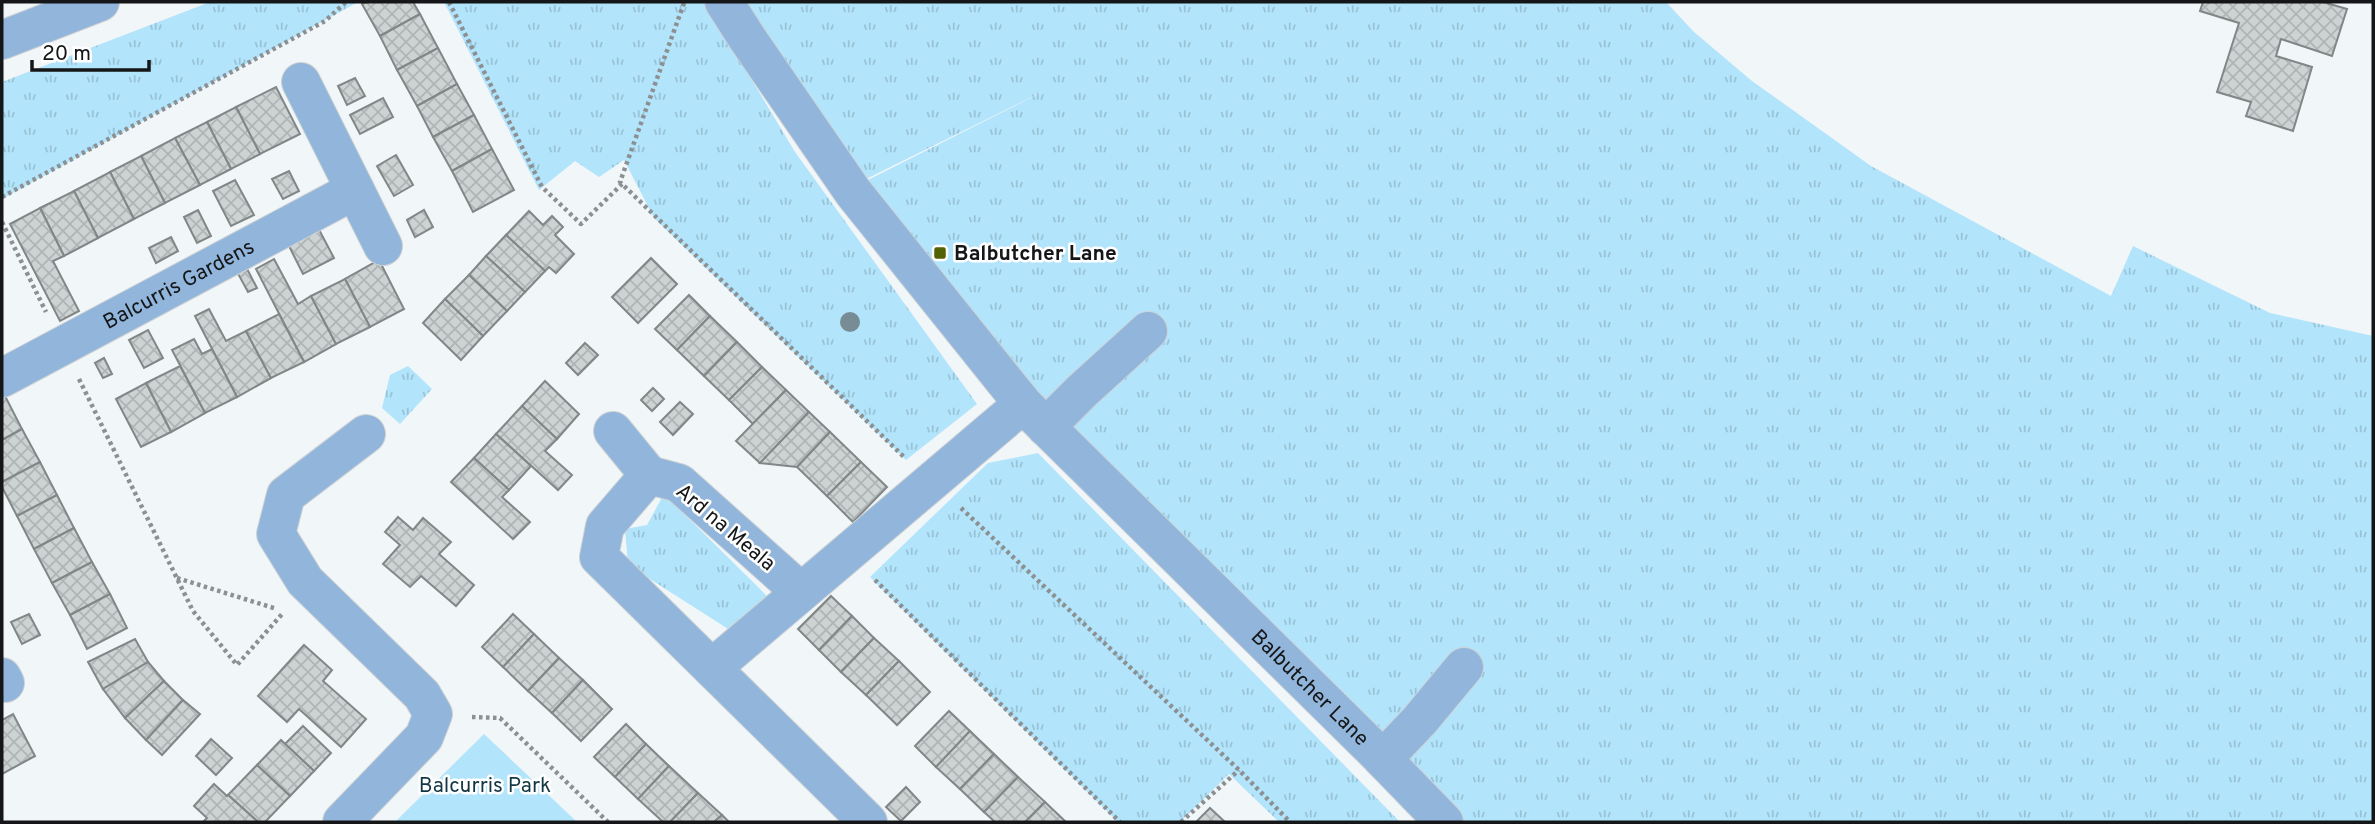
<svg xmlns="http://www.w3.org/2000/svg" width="2375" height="824" font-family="Overpass,sans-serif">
  <defs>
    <pattern id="grass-tufts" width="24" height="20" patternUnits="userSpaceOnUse" patternTransform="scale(1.75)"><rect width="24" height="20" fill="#b2e4fb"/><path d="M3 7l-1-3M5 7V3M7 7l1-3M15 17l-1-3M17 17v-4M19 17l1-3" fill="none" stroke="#98c3d6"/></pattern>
    <pattern id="building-cross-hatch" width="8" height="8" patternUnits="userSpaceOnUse" patternTransform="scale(1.75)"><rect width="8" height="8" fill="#cdd2d3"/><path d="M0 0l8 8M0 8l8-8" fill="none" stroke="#afb4b4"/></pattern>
  </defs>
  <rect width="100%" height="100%" fill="#f1f6f9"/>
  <g fill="url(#grass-tufts)">
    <path d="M 210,2 L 358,2 L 2,199 L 2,82 Z"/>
    <path d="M 444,2 L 705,2 L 795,152 L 977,404 L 906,460 L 654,218 L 624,160 L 599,177 L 575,161 L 539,190 Z"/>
    <path d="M 726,2 L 1666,2 L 1694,32 L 1752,81 L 1871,166 L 2111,296 L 2133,246 L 2270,313 L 2373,336 L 2373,822 L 1446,822 L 1023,404 L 856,186 L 1052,87 L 852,186 Z"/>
    <path d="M 408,366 L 432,389 L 400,424 L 382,408 L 390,375 Z"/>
    <path d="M 1038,453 L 1400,822 L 1279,822 L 1229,774 L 1180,822 L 1118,822 L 870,577 L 988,463 Z"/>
    <path d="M 664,494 L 777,606 L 747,641 L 628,565 L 625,529 L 647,525 Z"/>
  </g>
  <path fill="#b2e4fb" d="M 484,734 L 577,822 L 395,822 Z"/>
  <g fill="url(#building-cross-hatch)" stroke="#818687" stroke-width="2">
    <path d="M 367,2 L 413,2 L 420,14 L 380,36 L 362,4 Z"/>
    <path d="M 2203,2 L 2323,2 L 2347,9 L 2332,56 L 2281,39 L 2276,56 L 2312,67 L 2293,131 L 2246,116 L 2251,102 L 2217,92 L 2239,23 L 2200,11 Z"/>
    <path d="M 420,14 L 438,48 L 397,70 L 380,36 Z"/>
    <path d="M 438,48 L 457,84 L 417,106 L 397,70 Z"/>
    <path d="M 355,78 L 365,96 L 347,105 L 338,86 Z"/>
    <path d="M 457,84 L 474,115 L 433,137 L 417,106 Z"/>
    <path d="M 276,87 L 300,134 L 260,154 L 236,107 Z"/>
    <path d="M 383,98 L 393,117 L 360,134 L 350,115 Z"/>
    <path d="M 236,107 L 260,154 L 231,169 L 207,122 Z"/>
    <path d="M 474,115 L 492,149 L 452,171 L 433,137 Z"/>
    <path d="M 207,122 L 231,169 L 200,185 L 175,138 Z"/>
    <path d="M 175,138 L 200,185 L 165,203 L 141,156 Z"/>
    <path d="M 492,149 L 514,190 L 473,212 L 452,171 Z"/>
    <path d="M 396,155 L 413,185 L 394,196 L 377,166 Z"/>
    <path d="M 141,156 L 165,203 L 134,219 L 110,172 Z"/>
    <path d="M 289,171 L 299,191 L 283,199 L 272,179 Z"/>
    <path d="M 110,172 L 134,219 L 98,238 L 74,191 Z"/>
    <path d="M 235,180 L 254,215 L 231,226 L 213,191 Z"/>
    <path d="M 74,191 L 98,238 L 64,256 L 40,208 Z"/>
    <path d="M 40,208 L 64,256 L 53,261 L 79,311 L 60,321 L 10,224 Z"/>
    <path d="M 198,210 L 211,236 L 197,243 L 184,217 Z"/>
    <path d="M 424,210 L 433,227 L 415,237 L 407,220 Z"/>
    <path d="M 529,211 L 543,225 L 552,216 L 563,227 L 555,235 L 574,254 L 556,273 L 549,267 L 545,271 L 506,235 Z"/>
    <path d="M 316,224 L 334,258 L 303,274 L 286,240 Z"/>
    <path d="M 506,235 L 545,271 L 525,292 L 486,256 Z"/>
    <path d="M 171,237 L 178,251 L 156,263 L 149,248 Z"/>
    <path d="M 486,256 L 525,292 L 507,311 L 469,275 Z"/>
    <path d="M 651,258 L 677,284 L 638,323 L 612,297 Z"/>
    <path d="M 274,259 L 298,304 L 311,296 L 336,344 L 304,362 L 256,269 Z"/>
    <path d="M 379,260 L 404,309 L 370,327 L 345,279 Z"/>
    <path d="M 245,265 L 257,288 L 248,292 L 236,270 Z"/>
    <path d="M 469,275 L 507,311 L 483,336 L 445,299 Z"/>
    <path d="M 345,279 L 370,327 L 336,344 L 311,296 Z"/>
    <path d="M 689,295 L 710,316 L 677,350 L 655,329 Z"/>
    <path d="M 445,299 L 483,336 L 461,360 L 423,323 Z"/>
    <path d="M 209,309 L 226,341 L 246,331 L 271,378 L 237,397 L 195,316 Z"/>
    <path d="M 279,314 L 304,362 L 271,378 L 246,331 Z"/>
    <path d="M 710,316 L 737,342 L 704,376 L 677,350 Z"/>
    <path d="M 148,330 L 163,358 L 144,368 L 129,340 Z"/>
    <path d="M 194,339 L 202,354 L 212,349 L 237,397 L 205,413 L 172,350 Z"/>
    <path d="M 737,342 L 762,367 L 729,400 L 704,376 Z"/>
    <path d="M 585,343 L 598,355 L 578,375 L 566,363 Z"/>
    <path d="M 104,358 L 112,374 L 103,378 L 95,363 Z"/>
    <path d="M 180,366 L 205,413 L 171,432 L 146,383 Z"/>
    <path d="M 762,367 L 786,390 L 753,424 L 729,400 Z"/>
    <path d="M 545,381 L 579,414 L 557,439 L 522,406 Z"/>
    <path d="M 146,383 L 171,432 L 141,447 L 116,399 Z"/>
    <path d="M 653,388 L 664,399 L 652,411 L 641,400 Z"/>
    <path d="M 786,390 L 809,412 L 760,463 L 736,441 Z"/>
    <path d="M 5,396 L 22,429 L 2,440 L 2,397 Z"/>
    <path d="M 680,402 L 693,414 L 673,435 L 660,422 Z"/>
    <path d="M 522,406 L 557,439 L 545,451 L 572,475 L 558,490 L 496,434 Z"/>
    <path d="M 809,412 L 830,432 L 797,467 L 760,463 Z"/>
    <path d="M 22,429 L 40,462 L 2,482 L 2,440 Z"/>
    <path d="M 830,432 L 861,462 L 827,496 L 797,467 Z"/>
    <path d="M 496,434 L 531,466 L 509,490 L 474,458 Z"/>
    <path d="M 474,458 L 509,490 L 502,497 L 530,522 L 513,539 L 451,482 Z"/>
    <path d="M 40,462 L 57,495 L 17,516 L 2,487 L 2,482 Z"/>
    <path d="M 861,462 L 887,487 L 853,522 L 827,496 Z"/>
    <path d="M 57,495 L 74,528 L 34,549 L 17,516 Z"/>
    <path d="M 398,517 L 413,530 L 423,518 L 451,542 L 439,554 L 474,585 L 456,606 L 421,576 L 410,587 L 383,564 L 400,545 L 385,532 Z"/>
    <path d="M 74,528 L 92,562 L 52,583 L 34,549 Z"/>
    <path d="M 92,562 L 110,594 L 70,615 L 52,583 Z"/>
    <path d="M 110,594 L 127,628 L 87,649 L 70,615 Z"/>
    <path d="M 831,596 L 852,616 L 819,650 L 798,629 Z"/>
    <path d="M 29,614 L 40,635 L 22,644 L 11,622 Z"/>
    <path d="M 513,614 L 534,634 L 503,667 L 482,647 Z"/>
    <path d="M 852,616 L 874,638 L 841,672 L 819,650 Z"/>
    <path d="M 534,634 L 559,658 L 528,691 L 503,667 Z"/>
    <path d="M 874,638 L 899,661 L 866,695 L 841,672 Z"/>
    <path d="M 135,639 L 148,662 L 103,689 L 88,662 Z"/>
    <path d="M 304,645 L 332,670 L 323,681 L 366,719 L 341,747 L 299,709 L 287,722 L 258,696 Z"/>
    <path d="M 559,658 L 583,680 L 552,713 L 528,691 Z"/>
    <path d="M 899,661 L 930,692 L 897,725 L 866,695 Z"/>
    <path d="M 148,662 L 164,681 L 125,718 L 103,689 Z"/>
    <path d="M 583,680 L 612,709 L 581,741 L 552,713 Z"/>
    <path d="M 164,681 L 183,700 L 146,740 L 125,718 Z"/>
    <path d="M 183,700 L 200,714 L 162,755 L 146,740 Z"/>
    <path d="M 949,711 L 970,731 L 936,767 L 915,746 Z"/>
    <path d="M 13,714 L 35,756 L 2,774 L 2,720 Z"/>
    <path d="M 626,724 L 646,744 L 615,777 L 594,757 Z"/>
    <path d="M 303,726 L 331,753 L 314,771 L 285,744 Z"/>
    <path d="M 970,731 L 994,754 L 960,789 L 936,767 Z"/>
    <path d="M 211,739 L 232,758 L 216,775 L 196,756 Z"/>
    <path d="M 281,740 L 314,771 L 290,796 L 257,765 Z"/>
    <path d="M 646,744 L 669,766 L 638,799 L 615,777 Z"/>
    <path d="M 994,754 L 1018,777 L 984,812 L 960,789 Z"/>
    <path d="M 257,765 L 290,796 L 265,822 L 258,822 L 228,795 Z"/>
    <path d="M 669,766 L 698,793 L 670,822 L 663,822 L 638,799 Z"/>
    <path d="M 1018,777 L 1045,802 L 1025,822 L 995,822 L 984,812 Z"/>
    <path d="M 214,784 L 227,796 L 228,795 L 258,822 L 203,822 L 207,818 L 194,806 Z"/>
    <path d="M 906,787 L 920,802 L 901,821 L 886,807 Z"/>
    <path d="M 698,793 L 722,815 L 714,822 L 670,822 Z"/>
    <path d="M 1045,802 L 1066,822 L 1025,822 Z"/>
    <path d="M 1210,808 L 1225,822 L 1196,822 Z"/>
    <path d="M 722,815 L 729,822 L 714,822 Z"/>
  </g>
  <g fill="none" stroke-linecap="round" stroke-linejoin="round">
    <g stroke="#ced2d5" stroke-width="40">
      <g id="minor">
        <path id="s1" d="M 724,2 L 747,38 L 853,192 L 1023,404 L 1376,752 L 1444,822"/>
        <path d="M 2,40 L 100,2"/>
        <path d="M 301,82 L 383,246"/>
        <path id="s2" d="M 2,378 L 355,190"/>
        <path d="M 1046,427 L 1082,391 L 1148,331"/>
        <path d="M 613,431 L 649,475"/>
        <path d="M 801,592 L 679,483 L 649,475 L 605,526 L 599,557 L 868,822"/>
        <path d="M 712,668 L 1023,404"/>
        <path d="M 2,677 L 5,683"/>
        <path d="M 1383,759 L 1420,720 L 1464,667"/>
        <path d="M 342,822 L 424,737 L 433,714 L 422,695 L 305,581 L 276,534 L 286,495 L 366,434"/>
      </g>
    </g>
    <g stroke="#8c9092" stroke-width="4.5" stroke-dasharray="3.5 3.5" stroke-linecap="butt">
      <path d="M 449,2 L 542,187 L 581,224 L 622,184"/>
      <path d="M 684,3 L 620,182 L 904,457"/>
      <path d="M 2,197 L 325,21 L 346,2"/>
      <path d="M 2,222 L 46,312"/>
      <path d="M 79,379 L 193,611 L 237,665 L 283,613"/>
      <path d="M 961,508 L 1239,770 L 1290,822"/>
      <path d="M 177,578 L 277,609"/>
      <path d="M 875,580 L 1120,822"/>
      <path d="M 472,717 L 500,718 L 608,822"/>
      <path d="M 1181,822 L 1239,770"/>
    </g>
    <use href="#minor" stroke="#91b5db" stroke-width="38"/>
  </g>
  <circle fill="#778c95" cx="850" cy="322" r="10"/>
  <rect fill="#526205" stroke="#fff" stroke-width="2.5" x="933" y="246" width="14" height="14" rx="3.5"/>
  <g text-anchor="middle" stroke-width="5" stroke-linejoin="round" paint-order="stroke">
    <g font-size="21" font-weight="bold" fill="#141617" stroke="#fff" text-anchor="start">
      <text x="954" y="260">Balbutcher Lane</text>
    </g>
    <g font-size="21" fill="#141617" stroke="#fff">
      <text dy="7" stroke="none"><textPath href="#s2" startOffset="200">Balcurris Gardens</textPath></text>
      <text transform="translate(726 527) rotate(40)" y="7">Ard na Meala</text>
      <text dy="7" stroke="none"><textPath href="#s1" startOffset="905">Balbutcher Lane</textPath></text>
    </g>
    <g font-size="21" fill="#133644" stroke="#fff">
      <text x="485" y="792">Balcurris Park</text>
    </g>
  </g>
  <rect width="2375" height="824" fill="none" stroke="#141617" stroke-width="7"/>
  <path d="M32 60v10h117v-10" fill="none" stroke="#141617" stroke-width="3.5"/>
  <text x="42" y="60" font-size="21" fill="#141617" stroke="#ffffff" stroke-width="5" paint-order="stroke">20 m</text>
</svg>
